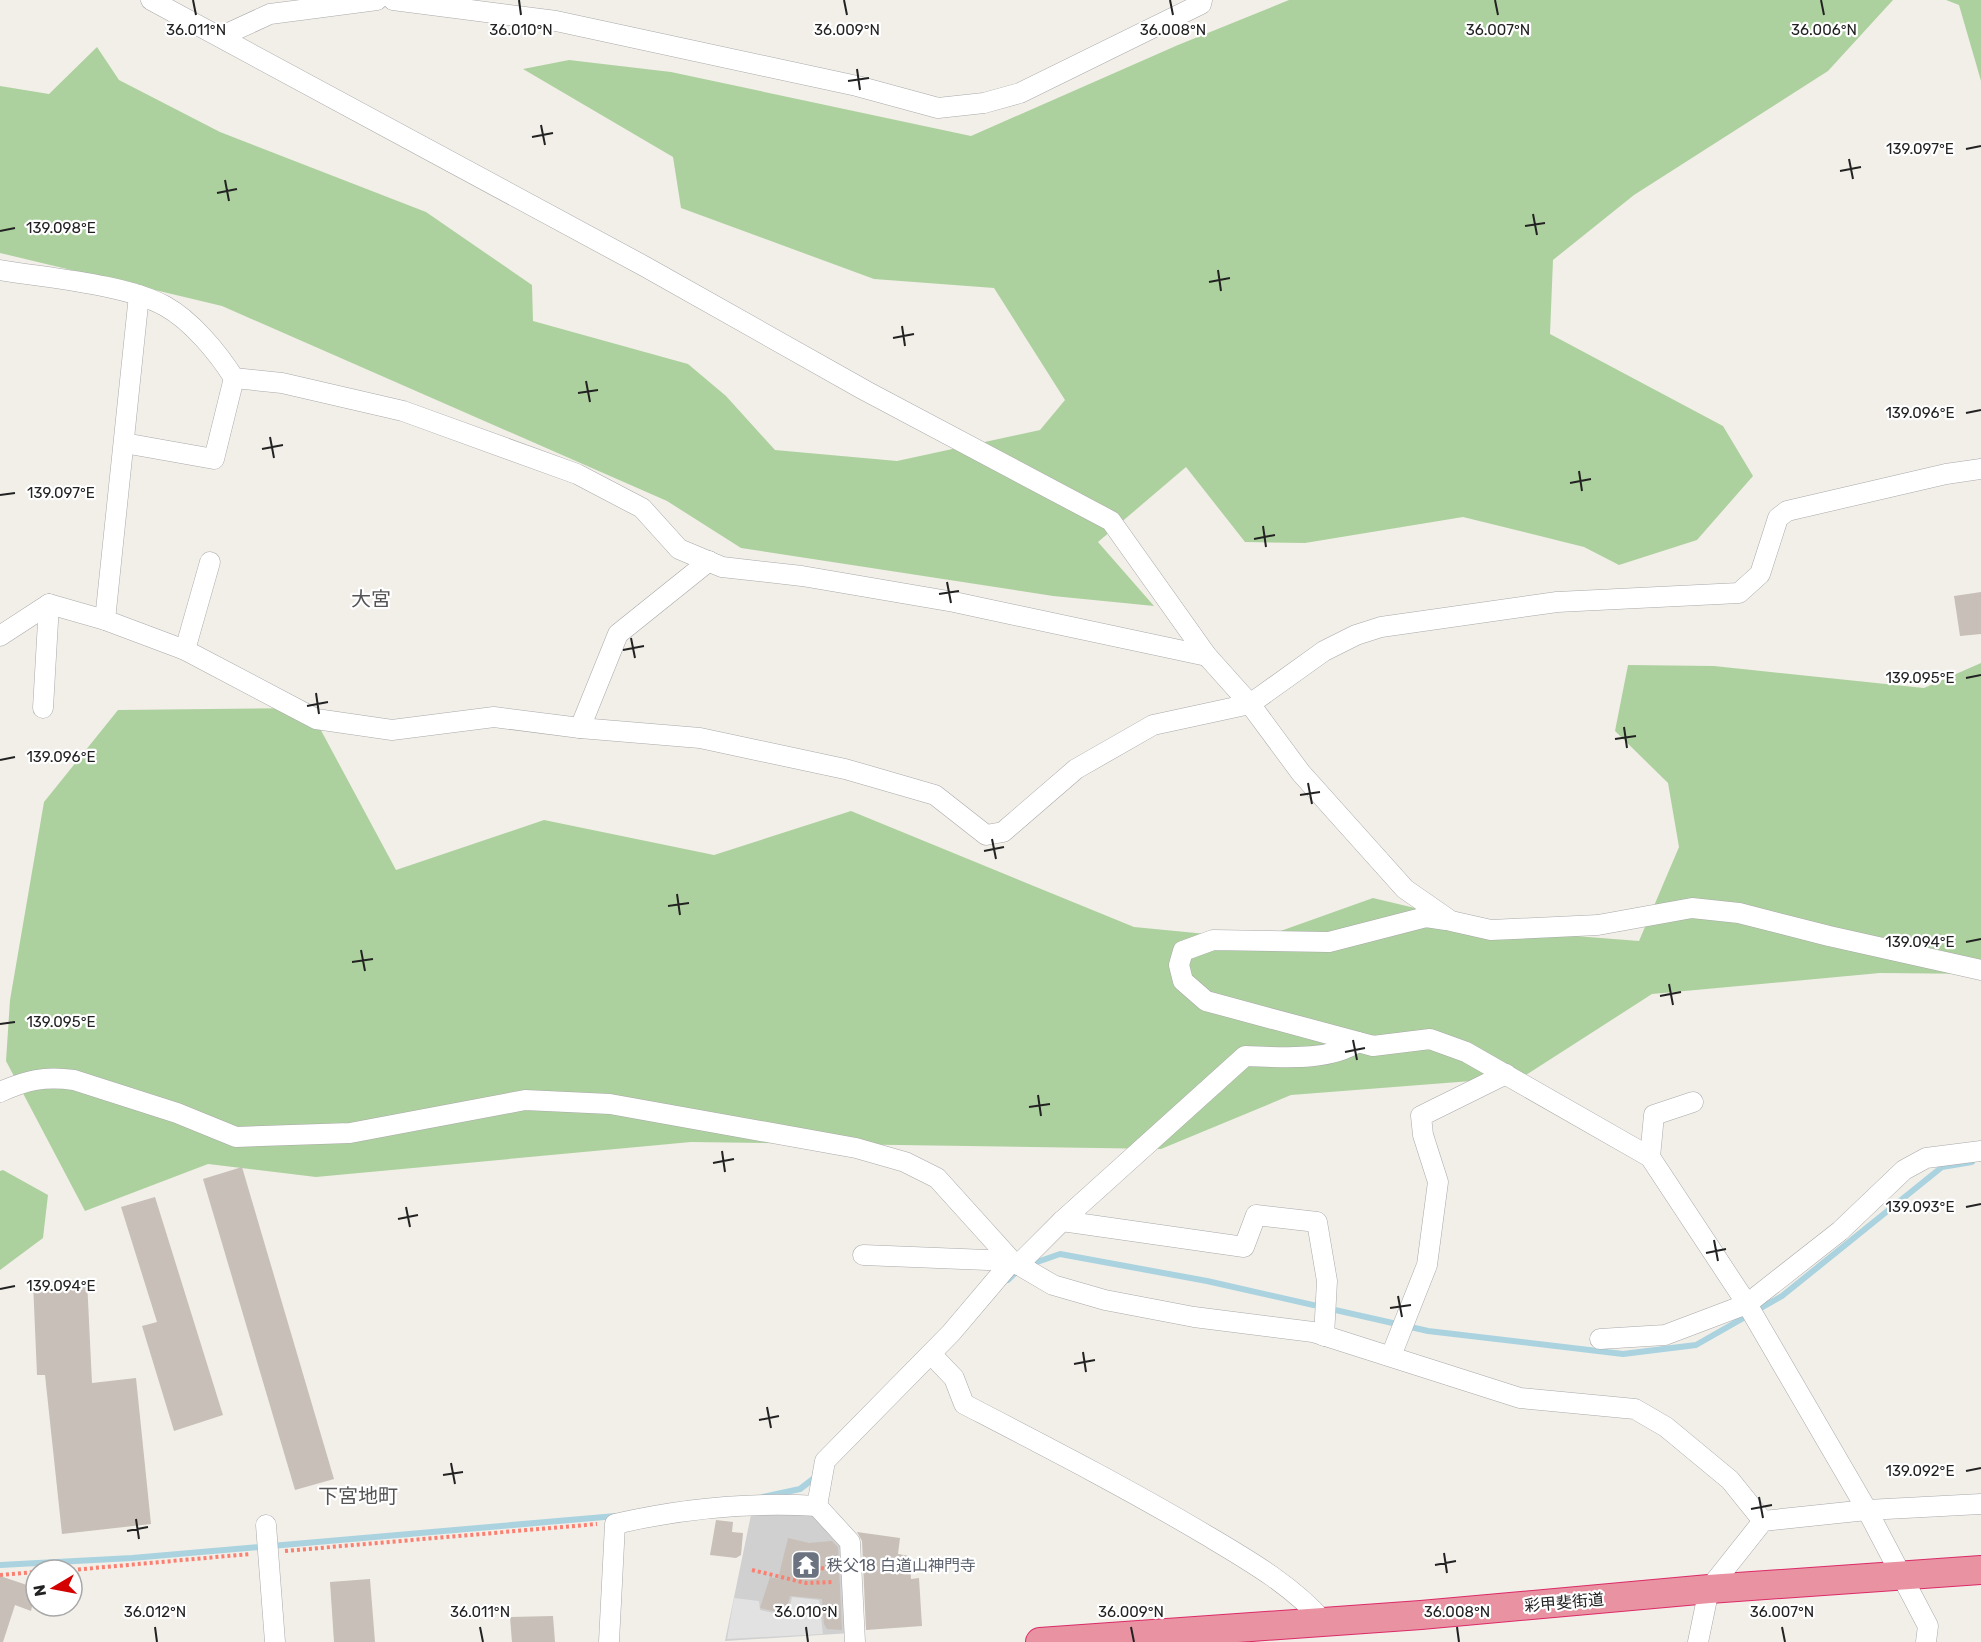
<svg xmlns="http://www.w3.org/2000/svg" width="1981" height="1642" font-family="Rubik,'Noto Sans JP',sans-serif">
  <rect width="100%" height="100%" fill="#f2efe9"/>
  <path fill="#d0d0d0" d="M 752,1510 L 815,1512 L 847,1542 L 851,1633 L 725,1641 Z"/>
  <g fill="#add19e">
    <path d="M 1289,0 L 1893,0 L 1828,71 L 1634,195 L 1553,260 L 1550,334 L 1723,426 L 1753,476 L 1697,540 L 1619,565 L 1584,547 L 1463,517 L 1305,543 L 1245,542 L 1186,467 L 1098,542 L 1154,606 L 1053,596 L 741,548 L 667,501 L 222,306 L 0,253 L 0,86 L 49,94 L 97,47 L 119,80 L 220,132 L 426,212 L 532,285 L 533,321 L 688,364 L 726,396 L 775,450 L 897,461 L 1040,430 L 1065,400 L 994,288 L 874,279 L 681,208 L 673,157 L 523,69 L 569,60 L 671,72 L 971,136 L 1178,45 Z"/>
    <path d="M 1946,0 L 1981,0 L 1981,81 L 1959,5 Z"/>
    <path d="M 1981,663 L 1981,974 L 1880,973 L 1652,994 L 1523,1077 L 1291,1095 L 1161,1149 L 691,1142 L 316,1177 L 208,1164 L 85,1211 L 6,1061 L 10,1000 L 44,802 L 118,710 L 309,708 L 396,870 L 544,820 L 714,855 L 851,811 L 1134,927 L 1258,939 L 1373,898 L 1511,931 L 1639,941 L 1679,847 L 1668,783 L 1615,731 L 1628,665 L 1714,666 L 1924,688 Z"/>
    <path d="M 3,1170 L 48,1195 L 43,1238 L 0,1270 L 0,1171 Z"/>
  </g>
  <path fill="#e2e2e2" d="M 792,1597 L 819,1600 L 823,1634 L 727,1639 L 734,1598 L 759,1601 L 760,1610 L 788,1616 Z"/>
  <g fill="none" stroke-linecap="round" stroke-linejoin="round">
    <g stroke="#aad3df" stroke-width="6">
      <path d="M 1008,1280 L 1020,1268 L 1060,1254 L 1207,1281 L 1428,1331 L 1623,1354 L 1696,1345 L 1782,1296 L 1942,1167 L 1972,1162"/>
      <path d="M 763,1497 L 800,1489 L 817,1476"/>
      <path d="M 0,1565 L 132,1558 L 616,1516"/>
    </g>
  </g>
  <g fill="#c7bfb8">
    <path d="M 1981,592 L 1981,634 L 1960,636 L 1954,596 Z"/>
    <path d="M 242,1167 L 334,1479 L 295,1490 L 203,1179 Z"/>
    <path d="M 155,1197 L 223,1415 L 174,1431 L 142,1326 L 157,1322 L 121,1207 Z"/>
    <path d="M 87,1280 L 92,1383 L 136,1378 L 151,1524 L 62,1534 L 45,1375 L 37,1375 L 33,1282 Z"/>
    <path d="M 716,1520 L 733,1522 L 732,1532 L 743,1533 L 741,1555 L 736,1558 L 710,1555 Z"/>
    <path d="M 857,1532 L 900,1538 L 898,1554 L 910,1556 L 911,1579 L 919,1578 L 922,1626 L 866,1630 L 862,1541 Z"/>
    <path d="M 788,1538 L 809,1543 L 832,1541 L 838,1547 L 842,1630 L 827,1629 L 824,1624 L 822,1599 L 790,1596 L 786,1614 L 760,1608 L 770,1577 L 778,1579 Z"/>
    <path d="M 0,1576 L 36,1588 L 31,1611 L 15,1605 L 3,1642 L 0,1642 Z"/>
    <path d="M 370,1579 L 375,1642 L 334,1642 L 330,1582 Z"/>
    <path d="M 553,1616 L 555,1642 L 512,1642 L 510,1617 Z"/>
  </g>
  <g fill="none" stroke-linecap="round" stroke-linejoin="round">
    <g stroke="#a9a9a9" stroke-width="21">
      <g id="minor">
        <path d="M 151,0 L 644,266 L 866,391 L 1111,521 L 1207,656 L 1250,704 L 1301,773 L 1405,889 L 1451,921 L 1491,930 L 1598,925 L 1692,908 L 1739,913 L 1829,936 L 1981,970"/>
        <path d="M 393,0 L 556,21 L 857,86 L 938,108 L 984,103 L 1020,93 L 1201,4 L 1202,0"/>
        <path d="M 222,36 L 270,14 L 377,0"/>
        <path d="M 0,270 C 47,278 125,284 165,306 C 192,321 218,353 234,378 L 282,383 L 403,411 L 577,474 L 642,508 L 679,549 L 722,567 L 802,576 L 954,602 L 1207,656"/>
        <path d="M 124,443 L 214,459 L 234,378"/>
        <path d="M 105,620 L 139,295"/>
        <path d="M 0,636 L 49,604 L 105,620 L 185,650 L 316,719 L 392,730 L 494,717 L 580,728 L 700,738 L 845,769 L 935,795 L 986,835 L 1003,832 L 1076,769 L 1153,725 L 1250,704 L 1324,651 L 1356,635 L 1381,627 L 1557,602 L 1739,593 L 1760,574 L 1778,518 L 1787,511 L 1946,474 L 1981,469"/>
        <path d="M 185,650 L 210,562"/>
        <path d="M 43,708 L 49,604"/>
        <path d="M 580,728 L 618,634 L 709,561"/>
        <path d="M 1446,920 L 1426,917 L 1329,942 L 1213,940 L 1183,951 L 1179,965 L 1183,981 L 1206,1001 L 1373,1046 L 1430,1039 L 1466,1052 L 1650,1157"/>
        <path d="M 0,1092 C 27,1080 44,1076 74,1080 L 177,1113 L 236,1137 L 350,1133 L 525,1100 L 610,1104 L 856,1148 L 905,1162 L 937,1178 L 1012,1261 L 1053,1285 L 1105,1300 L 1194,1317 L 1313,1332 L 1520,1398 L 1635,1409 L 1666,1427 L 1730,1480 L 1763,1521"/>
        <path d="M 1693,1102 L 1654,1115 L 1650,1157 L 1747,1304 L 1867,1510 L 1928,1626 L 1926,1642"/>
        <path d="M 1062,1221 L 1244,1247 L 1256,1215 L 1317,1222 L 1327,1281 L 1324,1336"/>
        <path d="M 863,1255 L 1012,1261"/>
        <path d="M 1018,1265 L 1062,1221 L 1245,1056 C 1281,1057 1328,1062 1358,1042"/>
        <path d="M 1600,1339 L 1665,1335 L 1747,1304 L 1840,1231 L 1904,1170 L 1926,1158 L 1981,1151"/>
        <path d="M 931,1354 L 954,1378 L 964,1404 C 1045,1446 1127,1488 1206,1535 C 1248,1560 1292,1585 1324,1622"/>
        <path d="M 1391,1356 L 1427,1265 L 1438,1182 L 1423,1135 L 1421,1116 L 1506,1074"/>
        <path d="M 817,1506 L 850,1542 L 855,1642"/>
        <path d="M 266,1525 L 275,1642"/>
        <path d="M 609,1642 L 615,1524 C 680,1509 751,1502 817,1506 L 825,1461 L 951,1333 L 1012,1261"/>
        <path d="M 1698,1642 L 1709,1589 L 1763,1521 L 1867,1510 L 1981,1504"/>
      </g>
    </g>
    <g stroke="#dc2a67" stroke-width="30">
      <path id="highway" d="M 1040,1642 L 1421,1615 L 1709,1589 L 1981,1570"/>
    </g>
    <g stroke="#fa8072" stroke-width="4" stroke-dasharray="3 3" stroke-linecap="butt">
      <path d="M 285,1551 L 597,1524"/>
      <path d="M 815,1567 L 833,1570"/>
      <path d="M 72,1570 L 250,1554"/>
      <path d="M 752,1570 L 806,1583 L 833,1582"/>
      <path d="M 0,1575 L 36,1572"/>
    </g>
    <use href="#minor" stroke="#fff" stroke-width="20"/>
    <use href="#highway" stroke="#e892a2" stroke-width="28"/>
  </g>
  <path fill="none" stroke="#222" stroke-width="2" d="M 193,0 L 196,15M 519,0 L 521,15M 844,0 L 847,15M 1170,0 L 1173,15M 1495,0 L 1498,15M 1821,0 L 1824,15M 857,69 L 860,90M 848,81 L 869,78M 541,125 L 545,145M 532,137 L 553,133M 1966,149 L 1981,146M 1849,159 L 1853,179M 1840,171 L 1861,167M 225,180 L 229,201M 217,193 L 237,189M 1533,214 L 1537,235M 1525,226 L 1545,223M 0,231 L 15,228M 1218,270 L 1221,291M 1209,282 L 1230,278M 902,326 L 905,346M 893,338 L 914,334M 586,381 L 590,402M 578,393 L 598,390M 1966,413 L 1981,410M 270,437 L 274,458M 262,449 L 283,445M 1579,471 L 1582,491M 1570,483 L 1591,479M 0,495 L 15,493M 1263,526 L 1266,547M 1254,539 L 1275,535M 947,582 L 951,603M 939,594 L 959,591M 631,638 L 635,658M 623,650 L 644,646M 1966,678 L 1981,675M 316,693 L 319,714M 307,706 L 328,702M 1624,727 L 1627,748M 1615,739 L 1636,736M 0,760 L 15,757M 1308,783 L 1312,804M 1300,795 L 1320,792M 992,839 L 996,859M 984,851 L 1004,847M 677,894 L 680,915M 668,906 L 689,903M 1966,942 L 1981,939M 361,950 L 365,971M 352,962 L 373,959M 1669,984 L 1673,1005M 1660,996 L 1681,992M 0,1024 L 15,1022M 1353,1040 L 1357,1060M 1345,1052 L 1365,1048M 1038,1095 L 1041,1116M 1029,1107 L 1050,1104M 722,1151 L 725,1172M 713,1163 L 734,1159M 406,1207 L 410,1227M 1966,1207 L 1981,1204M 398,1219 L 418,1215M 1714,1240 L 1718,1261M 1706,1253 L 1726,1249M 0,1289 L 15,1286M 1398,1296 L 1402,1317M 1390,1308 L 1411,1305M 1083,1352 L 1086,1372M 1074,1364 L 1095,1360M 767,1407 L 771,1428M 759,1420 L 779,1416M 451,1463 L 455,1484M 1966,1471 L 1981,1468M 443,1475 L 463,1472M 1759,1497 L 1763,1518M 1751,1509 L 1772,1505M 136,1519 L 139,1539M 127,1531 L 148,1527M 1444,1553 L 1447,1573M 1435,1565 L 1456,1561M 155,1627 L 157,1642M 480,1627 L 483,1642M 806,1627 L 808,1642M 1131,1627 L 1134,1642M 1457,1627 L 1459,1642M 1782,1627 L 1785,1642"/>
  <defs>
    <g id="temple-square" transform="scale(1.5)"><rect x="-9" y="-9" width="18" height="18" rx="4" fill="#6b7280" stroke="#fff"/><path d="M0-6L5-2H3V0L6.5 2.5H4V6H1.5V3h-3V6H-4V2.5H-6.5L-3 0V-2H-5Z" fill="#fff"/></g>
  </defs>
  <g fill-rule="evenodd">
    <use href="#temple-square" x="806" y="1565"/>
  </g>
  <g text-anchor="middle" stroke-width="4.5" stroke-linejoin="round" paint-order="stroke">
    <g font-size="16" fill="#5b616d" stroke="#fff" text-anchor="start">
      <text x="827" y="1571">秩父18 白道山神門寺</text>
    </g>
    <g font-size="16" fill="#222" stroke="#fff">
      <text transform="translate(1564 1602) rotate(-5)" y="6">彩甲斐街道</text>
    </g>
    <g font-size="20" fill="#555" stroke="#fff">
      <text x="371" y="606">大宮</text>
      <text x="358" y="1503">下宮地町</text>
    </g>
  </g>
  <g font-size="15" text-anchor="middle" fill="#222" stroke="#fff" stroke-width="4.5" stroke-linejoin="round" paint-order="stroke">
    <text x="1824" y="35">36.006°N</text>
    <text x="196" y="35">36.011°N</text>
    <text x="521" y="35">36.010°N</text>
    <text x="847" y="35">36.009°N</text>
    <text x="1173" y="35">36.008°N</text>
    <text x="1498" y="35">36.007°N</text>
    <text x="1920" y="154">139.097°E</text>
    <text x="61" y="233">139.098°E</text>
    <text x="1920" y="418">139.096°E</text>
    <text x="61" y="498">139.097°E</text>
    <text x="1920" y="683">139.095°E</text>
    <text x="61" y="762">139.096°E</text>
    <text x="1920" y="947">139.094°E</text>
    <text x="61" y="1027">139.095°E</text>
    <text x="1920" y="1212">139.093°E</text>
    <text x="61" y="1291">139.094°E</text>
    <text x="1920" y="1476">139.092°E</text>
    <text x="155" y="1617">36.012°N</text>
    <text x="480" y="1617">36.011°N</text>
    <text x="806" y="1617">36.010°N</text>
    <text x="1131" y="1617">36.009°N</text>
    <text x="1457" y="1617">36.008°N</text>
    <text x="1782" y="1617">36.007°N</text>
  </g>
  <g transform="translate(54 1588) rotate(260)"><circle r="28" fill="#ffffff" stroke="#a7a7a7" stroke-width="1.5"/>
  <path d="M0-4.5L10 22L0 15L-10 22Z" fill="#d40000"/>
  <text y="-9" font-size="16" font-weight="bold" text-anchor="middle" fill="#222222">N</text>
  </g>
</svg>
